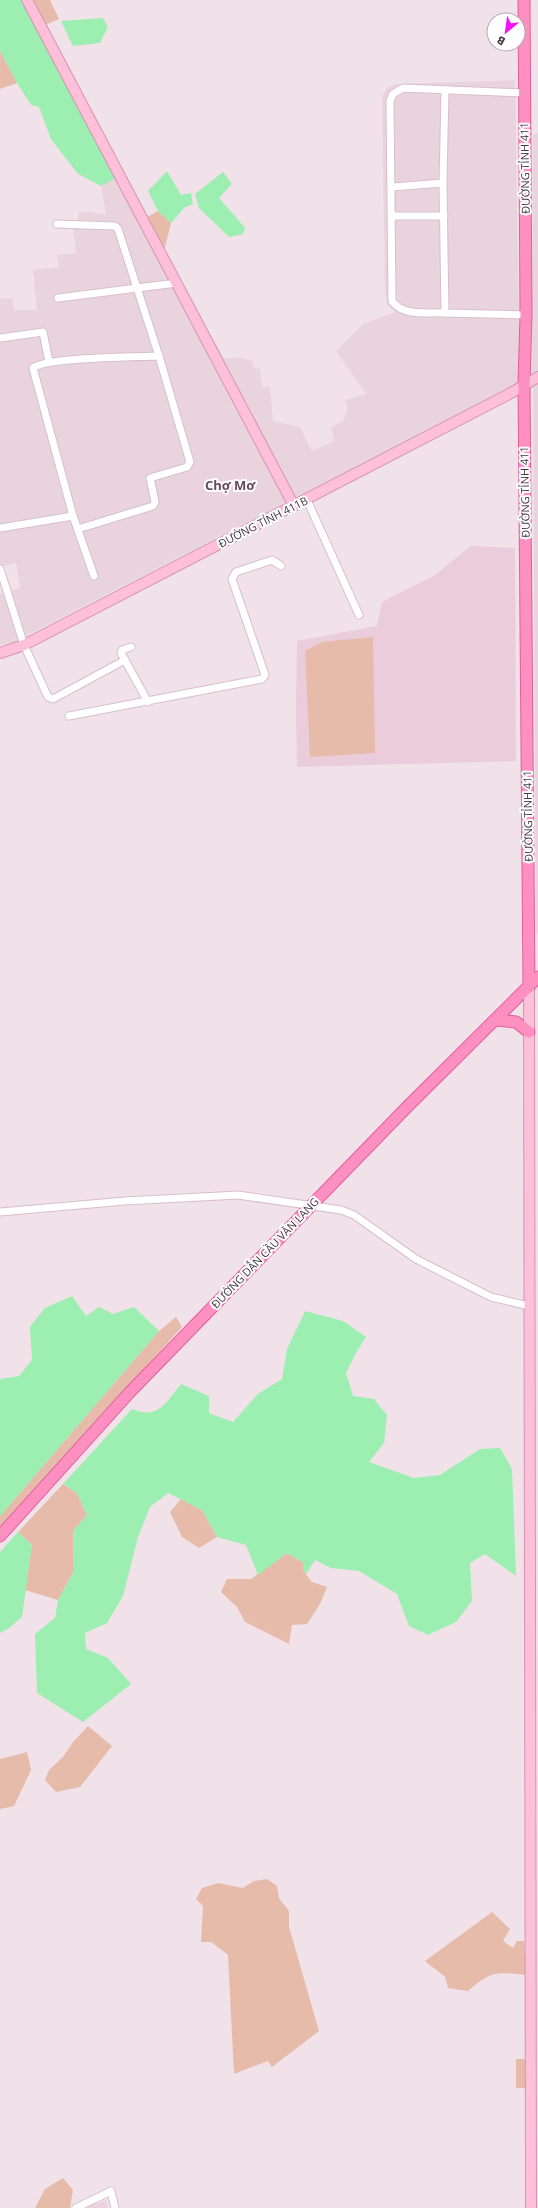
<svg xmlns="http://www.w3.org/2000/svg" width="538" height="2208" font-family="'Open Sans',sans-serif">
  <rect width="100%" height="100%" fill="#f1e2e9"/>
  <g fill="#e9d4de">
    <path d="M 515,80 L 520,382 L 14,642 L 0,645 L 0,593 L 20,588 L 16,563 L 0,567 L 0,299 L 13,298 L 14,310 L 37,310 L 33,270 L 59,267 L 57,255 L 76,253 L 72,222 L 78,221 L 79,211 L 106,214 L 101,186 L 124,174 L 224,359 L 238,357 L 253,361 L 252,367 L 260,369 L 262,387 L 270,386 L 273,421 L 300,427 L 312,451 L 334,441 L 331,427 L 343,421 L 348,408 L 345,400 L 366,394 L 336,351 L 363,324 L 395,312 L 387,305 L 385,292 L 382,97 L 387,88 L 396,84 Z"/>
    <path d="M 538,133 L 538,372 L 532,374 L 533,134 Z"/>
    <path d="M 538,380 L 538,936 L 536,931 L 533,382 Z"/>
    <path d="M 106,2200 L 108,2208 L 81,2208 L 99,2203 Z"/>
  </g>
  <path fill="#eaccda" d="M 471,546 L 515,548 L 516,761 L 297,767 L 296,712 L 297,641 L 377,626 L 382,602 L 435,575 Z"/>
  <g fill="#e6bbaa">
    <path d="M 32,0 L 50,0 L 59,19 L 45,25 Z"/>
    <path d="M 0,51 L 17,83 L 0,89 Z"/>
    <path d="M 158,211 L 171,223 L 164,251 L 147,217 Z"/>
    <path d="M 373,637 L 375,753 L 310,757 L 305,651 L 322,642 Z"/>
    <path d="M 176,1317 L 182,1327 L 0,1527 L 0,1516 L 159,1331 Z"/>
    <path d="M 63,1484 L 77,1493 L 87,1515 L 73,1531 L 74,1571 L 58,1600 L 25,1590 L 32,1545 L 18,1532 Z"/>
    <path d="M 181,1499 L 202,1510 L 217,1537 L 199,1548 L 182,1537 L 170,1512 Z"/>
    <path d="M 287,1553 L 304,1563 L 303,1570 L 312,1582 L 327,1587 L 320,1604 L 307,1624 L 292,1625 L 289,1644 L 245,1622 L 237,1607 L 221,1592 L 227,1579 L 251,1579 Z"/>
    <path d="M 88,1726 L 112,1746 L 80,1787 L 56,1792 L 45,1780 L 49,1770 L 63,1757 L 73,1742 Z"/>
    <path d="M 27,1752 L 31,1770 L 14,1806 L 0,1809 L 0,1759 Z"/>
    <path d="M 267,1879 L 277,1886 L 279,1898 L 289,1911 L 289,1927 L 319,2031 L 272,2067 L 268,2061 L 234,2074 L 228,1955 L 211,1942 L 201,1942 L 203,1906 L 196,1899 L 202,1888 L 218,1883 L 243,1888 L 254,1881 Z"/>
    <path d="M 492,1912 L 510,1929 L 503,1941 L 513,1948 L 517,1941 L 524,1941 L 526,1975 C 496,1972 492,1970 468,1991 L 448,1988 L 445,1977 L 425,1961 Z"/>
    <rect x="516" y="2059" width="10" height="29"/>
    <path d="M 63,2178 L 73,2190 L 70,2208 L 35,2208 L 45,2189 Z"/>
  </g>
  <g fill="#9defb1">
    <path d="M 0,0 L 23,0 L 116,178 L 101,186 L 78,174 L 51,139 L 39,107 L 31,105 L 17,83 L 0,51 Z"/>
    <path d="M 103,18 L 108,27 L 100,43 L 73,46 L 61,21 Z"/>
    <path d="M 167,171 L 181,195 L 191,193 L 193,204 L 184,208 L 171,223 L 158,211 L 148,191 Z"/>
    <path d="M 223,172 L 232,184 L 219,198 L 245,228 L 243,234 L 229,237 L 199,208 L 195,194 Z"/>
    <path d="M 72,1296 L 86,1316 L 99,1307 L 113,1314 L 134,1307 L 159,1331 L 0,1516 L 0,1379 L 19,1376 L 32,1360 L 30,1327 L 45,1308 Z"/>
    <path d="M 305,1311 L 343,1321 L 366,1337 L 357,1351 L 346,1373 L 353,1396 L 374,1399 L 387,1415 L 384,1443 L 369,1462 L 414,1478 L 440,1475 L 480,1449 L 500,1448 L 512,1469 L 516,1576 L 485,1554 L 470,1563 L 472,1601 L 456,1622 L 428,1635 L 409,1626 L 397,1594 L 359,1571 L 331,1568 L 315,1560 L 306,1574 L 303,1570 L 304,1563 L 287,1553 L 258,1575 L 246,1545 L 217,1537 L 202,1510 L 168,1493 L 150,1507 L 138,1537 L 123,1596 L 107,1623 L 85,1633 L 86,1649 L 108,1658 L 131,1684 L 83,1722 L 37,1693 L 35,1634 L 55,1618 L 58,1600 L 74,1571 L 73,1531 L 87,1515 L 77,1493 L 63,1484 L 132,1409 C 159,1420 165,1403 181,1384 L 209,1396 L 209,1413 L 233,1422 L 258,1394 L 282,1379 L 287,1349 Z"/>
    <path d="M 18,1532 L 32,1545 L 22,1617 L 8,1629 L 0,1633 L 0,1552 Z"/>
  </g>
  <g fill="none" stroke-linecap="round" stroke-linejoin="round">
    <g stroke="#d7bfcb" stroke-width="9">
      <g id="street">
        <path d="M 445,90 L 443,183 L 445,313 L 526,315"/>
        <path d="M 392,187 L 443,183"/>
        <path d="M 392,216 L 444,216"/>
        <path d="M 57,224 L 115,226 L 118,229 L 159,356 L 190,462 L 187,467 L 150,478 L 155,502 L 153,506 L 78,529"/>
        <path d="M 58,298 L 177,283"/>
        <path d="M 445,313 C 429,312 403,317 392,301 L 390,101 L 393,94 L 403,88 L 524,93"/>
        <path d="M 0,338 L 43,332 L 49,362"/>
        <path d="M 307,500 L 359,615"/>
        <path d="M 0,528 L 73,516"/>
        <path d="M 0,569 L 24,645 L 48,697 L 53,699 L 125,660"/>
        <path d="M 94,576 L 73,516 L 33,368 C 45,357 139,357 159,356"/>
        <path d="M 131,647 L 122,650 L 121,653 L 148,702"/>
        <path d="M 69,716 L 262,679 L 265,675 L 232,579 L 236,572 L 272,560 L 281,566"/>
        <path d="M 0,1212 L 125,1201 L 238,1195 L 341,1210 L 354,1215 L 416,1259 L 491,1297 L 529,1306"/>
        <path d="M 76,2208 L 111,2191 L 115,2208"/>
      </g>
    </g>
    <g stroke="#d494b0" stroke-width="12">
      <g id="secondary">
        <path d="M 27,0 L 294,506"/>
        <path d="M 0,653 L 24,645 L 511,393 L 538,377"/>
        <path d="M 529,987 L 531,2208"/>
      </g>
    </g>
    <g stroke="#e25f9d" stroke-width="13">
      <g id="primary">
        <path d="M 524,0 L 526,315 L 524,384 L 529,987"/>
        <path d="M 497,1020 L 516,1022 L 529,1032"/>
        <path d="M 0,1536 L 130,1392 L 408,1106 L 538,977"/>
      </g>
    </g>
    <use href="#street" stroke="#fff" stroke-width="7"/>
    <use href="#secondary" stroke="#febfd9" stroke-width="10"/>
    <use href="#primary" stroke="#fe8fc1" stroke-width="11"/>
  </g>
  <g text-anchor="middle" stroke-width="4" stroke-linejoin="round" paint-order="stroke">
    <g font-size="11" fill="#42333c" stroke="#fff">
      <text transform="translate(525 168) rotate(-91)" y="4">ĐƯỜNG TỈNH 411</text>
      <text transform="translate(525 492) rotate(-91)" y="4">ĐƯỜNG TỈNH 411</text>
      <text transform="translate(263 522) rotate(-27)" y="4">ĐƯỜNG TỈNH 411B</text>
      <text transform="translate(528 816) rotate(-91)" y="4">ĐƯỜNG TỈNH 411</text>
      <text transform="translate(265 1253) rotate(-46)" y="4">ĐƯỜNG DẪN CẦU VĂN LANG</text>
    </g>
    <g font-size="13" font-weight="bold" fill="#654a5a" stroke="#fff">
      <text x="230" y="490">Chợ Mơ</text>
    </g>
  </g>
  <g transform="translate(506 32) rotate(209)"><circle r="19" fill="#ffffff" stroke="#b3adb1"/>
  <path d="M0-3L7 15L0 10L-7 15Z" fill="#f411f9"/>
  <text y="-6" font-size="11" font-weight="bold" text-anchor="middle" fill="#42333c">B</text>
  </g>
</svg>
